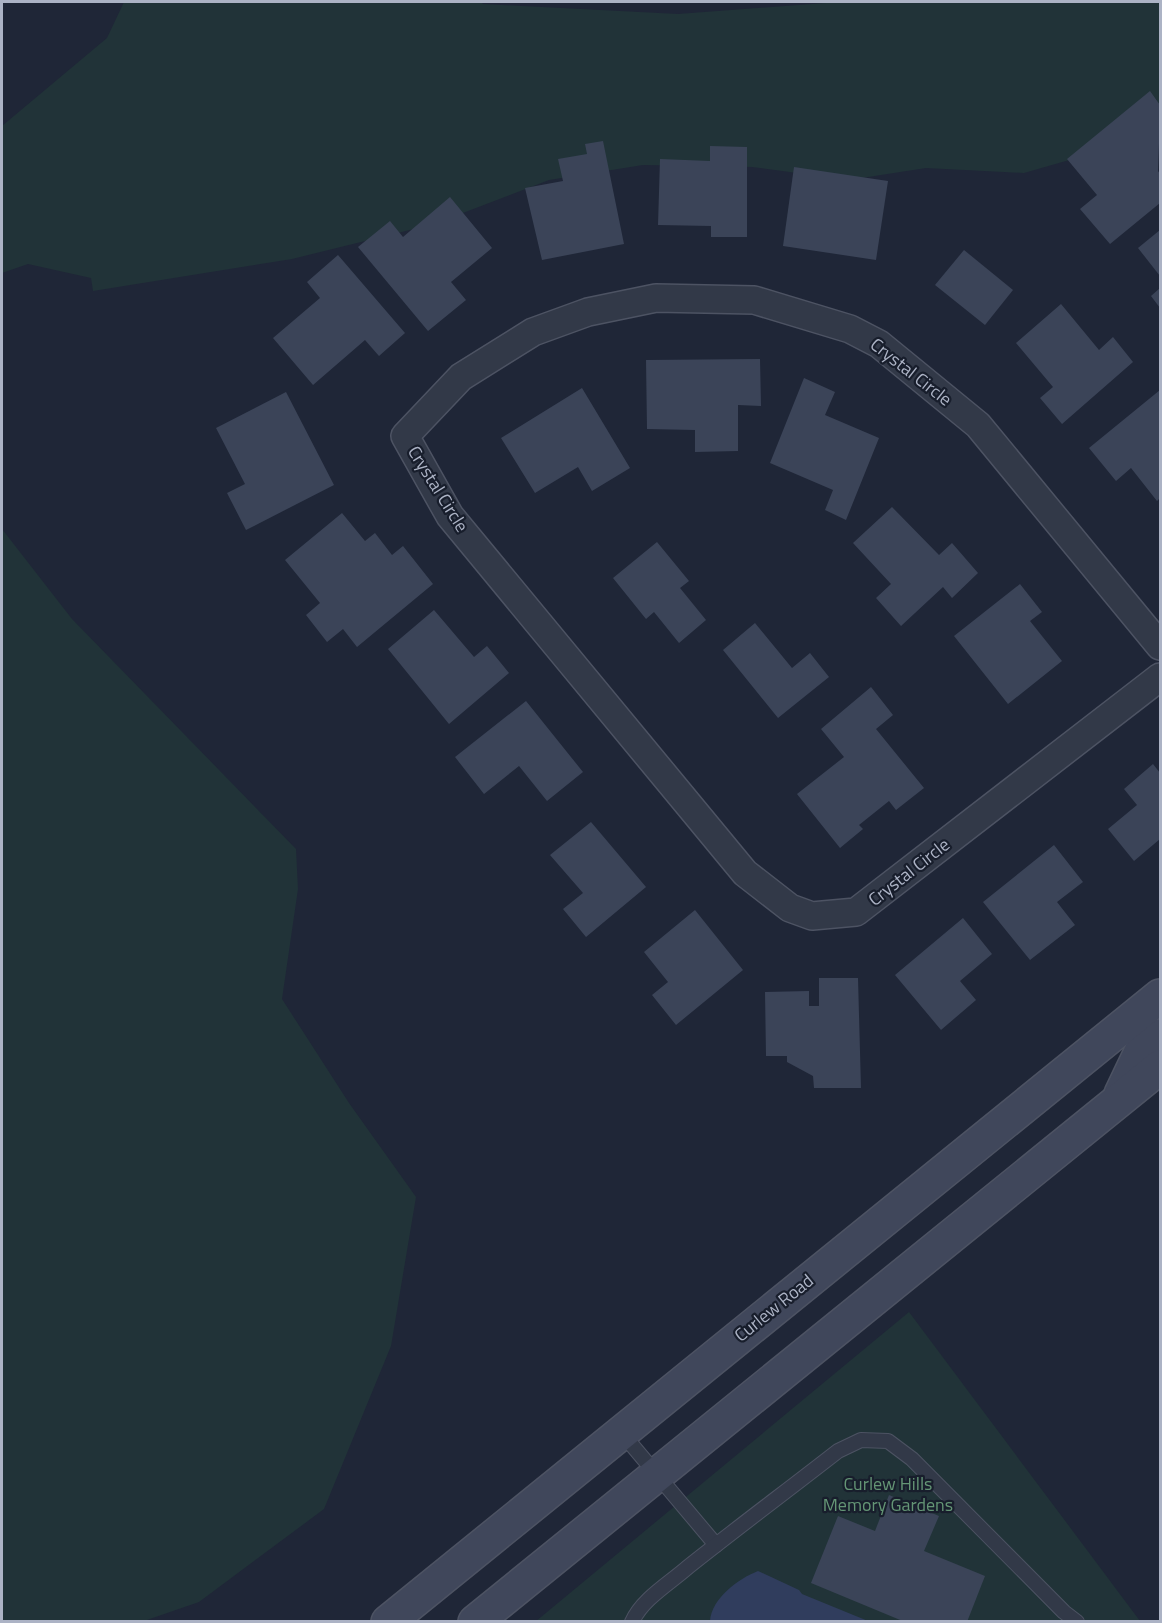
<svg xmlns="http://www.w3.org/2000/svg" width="1162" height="1623" font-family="'Titillium Web',sans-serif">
  <rect width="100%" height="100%" fill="#1f2637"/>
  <g fill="#213338">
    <path d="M 124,2 L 481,2 L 483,4 L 678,14 L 839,2 L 1160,2 L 1160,134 L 1024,173 L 926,168 L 849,180 L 752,167 L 643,165 L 549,180 L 434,224 L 292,259 L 93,291 L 91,278 L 28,264 L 2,273 L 2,126 L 107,38 Z"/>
    <path d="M 2,529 L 72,619 L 296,849 L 298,889 L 282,999 L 349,1103 L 416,1197 L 391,1346 L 324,1509 L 199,1602 L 144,1621 L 2,1621 Z"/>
    <path d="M 909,1312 L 1140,1621 L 535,1622 Z"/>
  </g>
  <path fill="#303d5d" d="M 758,1571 L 799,1590 L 802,1594 L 868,1621 L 710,1621 C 712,1598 738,1579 758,1571 Z"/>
  <g fill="#3b4458">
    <path d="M 1150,91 L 1160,105 L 1160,143 L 1159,144 L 1158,171 L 1160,174 L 1160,203 L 1110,244 L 1080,209 L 1097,195 L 1067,159 Z"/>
    <path d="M 603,141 L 624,244 L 542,260 L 525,188 L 563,181 L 558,159 L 587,154 L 585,144 Z"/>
    <path d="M 710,146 L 747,147 L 747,237 L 711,237 L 711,226 L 658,225 L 660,159 L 710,161 Z"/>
    <path d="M 794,167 L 888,181 L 876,260 L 783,246 Z"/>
    <path d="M 450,197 L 492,248 L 451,282 L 466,300 L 428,331 L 358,247 L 390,221 L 403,237 Z"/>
    <path d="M 1160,230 L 1160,276 L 1138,248 Z"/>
    <path d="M 964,250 L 1013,290 L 985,325 L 935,285 Z"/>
    <path d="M 338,255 L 405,333 L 379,356 L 365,340 L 313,385 L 273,338 L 320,298 L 307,282 Z"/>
    <path d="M 1160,288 L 1160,308 L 1151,296 Z"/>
    <path d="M 1061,304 L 1099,350 L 1113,337 L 1133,362 L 1062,424 L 1040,398 L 1053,387 L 1016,343 Z"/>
    <path d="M 760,359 L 761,406 L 738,405 L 738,451 L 695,452 L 695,430 L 647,429 L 646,360 Z"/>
    <path d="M 804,378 L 835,392 L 825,415 L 879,438 L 846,520 L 825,510 L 833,490 L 770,463 Z"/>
    <path d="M 582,388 L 630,468 L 592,491 L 578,467 L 535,493 L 501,438 Z"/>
    <path d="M 1160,390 L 1160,498 L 1157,501 L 1131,468 L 1116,481 L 1089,448 Z"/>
    <path d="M 286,392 L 334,485 L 246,530 L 227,493 L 245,484 L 216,428 Z"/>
    <path d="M 892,507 L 939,555 L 952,543 L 978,573 L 952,598 L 943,587 L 901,626 L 876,598 L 891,584 L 853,543 Z"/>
    <path d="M 342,513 L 365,541 L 375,533 L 392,555 L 403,546 L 433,584 L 357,647 L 343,629 L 327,642 L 306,615 L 320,603 L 285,560 Z"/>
    <path d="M 657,542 L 689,581 L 680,588 L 706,620 L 679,643 L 654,612 L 646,619 L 613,578 Z"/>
    <path d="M 1020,584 L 1042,612 L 1030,621 L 1062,661 L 1008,704 L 954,636 Z"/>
    <path d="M 434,610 L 474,657 L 487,646 L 509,673 L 449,724 L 388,649 Z"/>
    <path d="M 755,623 L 792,668 L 810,653 L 829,677 L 778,718 L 723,650 Z"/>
    <path d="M 871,687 L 893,715 L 876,729 L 924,788 L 896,810 L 889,801 L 859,825 L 863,829 L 840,848 L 797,794 L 844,757 L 821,729 Z"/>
    <path d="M 526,701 L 583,772 L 547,801 L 519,766 L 484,794 L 455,757 Z"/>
    <path d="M 1153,764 L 1160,773 L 1160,839 L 1134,861 L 1108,829 L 1137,805 L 1124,789 Z"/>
    <path d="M 591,822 L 646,887 L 586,937 L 563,909 L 583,893 L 550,855 Z"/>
    <path d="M 1054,845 L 1083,882 L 1057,902 L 1075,925 L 1030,960 L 983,902 Z"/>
    <path d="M 695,910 L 743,970 L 676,1025 L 652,995 L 668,982 L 644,952 Z"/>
    <path d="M 963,918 L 992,954 L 960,981 L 976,1000 L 941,1030 L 895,975 Z"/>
    <path d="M 819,978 L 858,978 L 861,1088 L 814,1088 L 813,1076 L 787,1062 L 787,1056 L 766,1056 L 765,992 L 809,991 L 809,1006 L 819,1006 Z"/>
    <path d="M 889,1495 L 939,1516 L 924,1551 L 985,1576 L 967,1622 L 905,1622 L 811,1583 L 838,1516 L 875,1531 Z"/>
  </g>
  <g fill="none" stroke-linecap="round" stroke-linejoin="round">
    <g stroke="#4d5363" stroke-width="16">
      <g id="service">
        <path d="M 621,1432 L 716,1545"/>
        <path d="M 632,1622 C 642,1599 670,1583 688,1567 C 737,1528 788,1490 838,1451 L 861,1440 L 888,1441 L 912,1459 L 1064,1612 L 1077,1622"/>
      </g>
    </g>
    <g stroke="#4d5363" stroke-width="30">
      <path id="minor" d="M 1160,646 L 978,425 L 879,344 L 850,329 L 754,300 L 656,298 L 588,312 L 533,332 L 461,377 L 405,436 L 450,516 L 745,873 L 790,908 L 812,916 L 856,912 L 1160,677"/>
    </g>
    <g stroke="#4d5363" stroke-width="36">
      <g id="secondary">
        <path d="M 1121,1094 L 1141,1052 L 1160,1036"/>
        <path d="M 388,1622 L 1160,996"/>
        <path d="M 475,1622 L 1160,1067"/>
      </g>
    </g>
    <use href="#service" stroke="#323948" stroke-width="14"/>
    <use href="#minor" stroke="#323948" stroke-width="27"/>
    <use href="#secondary" stroke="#40475b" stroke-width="33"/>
  </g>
  <g text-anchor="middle" stroke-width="4.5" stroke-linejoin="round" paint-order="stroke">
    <g font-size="18" fill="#acb3c5" stroke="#181e2c">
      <text transform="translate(911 372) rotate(38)" y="6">Crystal Circle</text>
      <text transform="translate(438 489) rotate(58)" y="6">Crystal Circle</text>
      <text transform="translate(909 872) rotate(-38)" y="6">Crystal Circle</text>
      <text transform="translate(774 1308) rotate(-39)" y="6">Curlew Road</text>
    </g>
    <g font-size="18" fill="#649575" stroke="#181e2c">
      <text x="888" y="1490">Curlew Hills<tspan x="888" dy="21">Memory Gardens</tspan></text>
    </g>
  </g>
  <rect width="1162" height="1623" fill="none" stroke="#acb3c5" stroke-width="6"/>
</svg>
